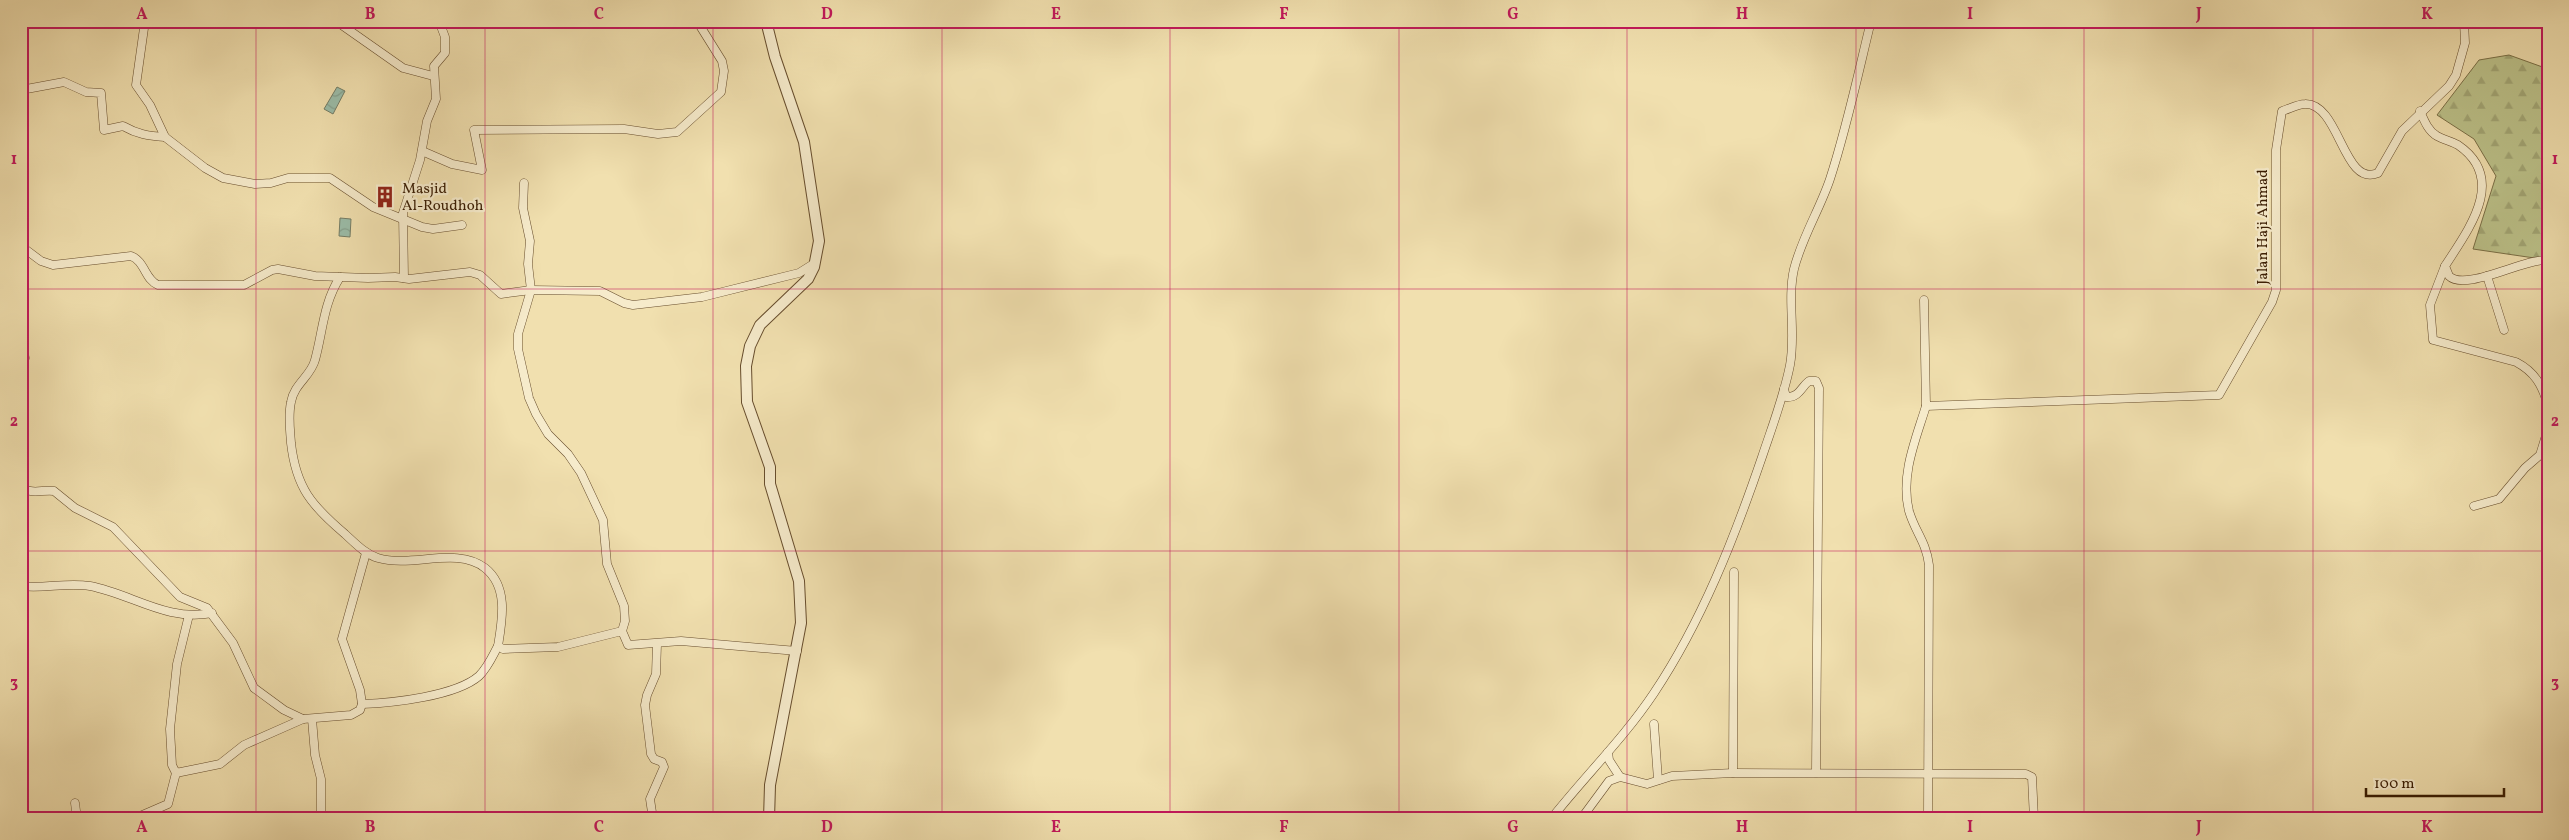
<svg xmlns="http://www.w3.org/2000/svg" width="2569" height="840" font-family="Vollkorn,serif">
  <defs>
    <pattern id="forest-firs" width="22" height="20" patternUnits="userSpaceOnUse" patternTransform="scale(1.25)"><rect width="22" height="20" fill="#bcc28a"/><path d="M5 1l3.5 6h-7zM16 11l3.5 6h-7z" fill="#a2a675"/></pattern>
    <pattern id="water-waves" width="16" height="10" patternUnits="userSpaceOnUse" patternTransform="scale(1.25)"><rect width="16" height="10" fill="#9bbda9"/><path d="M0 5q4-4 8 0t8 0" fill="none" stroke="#86a290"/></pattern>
  </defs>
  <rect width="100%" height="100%" fill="#f1e0af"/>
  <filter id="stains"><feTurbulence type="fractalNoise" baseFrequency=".004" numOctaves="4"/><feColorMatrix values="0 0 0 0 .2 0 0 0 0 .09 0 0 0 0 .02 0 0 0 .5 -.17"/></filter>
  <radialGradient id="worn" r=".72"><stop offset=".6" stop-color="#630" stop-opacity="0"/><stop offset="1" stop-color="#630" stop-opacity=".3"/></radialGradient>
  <path fill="url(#forest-firs)" stroke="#7a6f46" d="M 2509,55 L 2548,69 L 2548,260 L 2473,249 L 2496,176 L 2474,139 L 2437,115 L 2479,60 Z"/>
  <g fill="url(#water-waves)" stroke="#747d66">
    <path d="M 337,87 L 345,91 L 333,114 L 324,109 Z"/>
    <path d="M 340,218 L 351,219 L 350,237 L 339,236 Z"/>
  </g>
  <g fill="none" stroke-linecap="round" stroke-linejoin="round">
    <g stroke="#674d2d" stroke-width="9">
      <g id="minor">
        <path d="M 145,21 L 136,85 L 150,105 L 165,137 L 205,168 L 223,178 L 255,184 L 271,183 L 288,178 L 330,178 L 373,207 L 422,227 L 433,229 L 462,225"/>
        <path d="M 336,21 L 403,68 L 433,76"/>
        <path d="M 21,90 L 64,82 L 86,92 L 101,93 L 104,130 L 123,126 C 137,134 148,136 165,137"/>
        <path d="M 2420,111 C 2424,120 2428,131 2437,136 C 2444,140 2451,141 2458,145 C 2508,179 2468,230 2445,266 L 2449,276 C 2465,292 2525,258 2548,260"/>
        <path d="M 422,151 L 452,164 L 482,170 L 474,130 L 624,129 L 658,134 L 677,132 L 721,92 L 724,71 L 722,61 L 697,21"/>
        <path d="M 524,183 L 523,208 L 530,241 L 528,264 L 531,290 L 518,334 L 518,349 L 529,398 L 536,414 L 548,434 L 568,454 L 581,473 L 603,520 L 607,564 L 624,606 L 625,621 L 622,631"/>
        <path d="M 21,246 L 41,261 L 53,265 L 131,256 C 145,261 145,280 158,285 L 244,285 L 272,270 L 278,269 L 315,276 L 368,278 L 395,277 L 409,279 L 470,272 L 480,275 L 501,294 L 531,290 L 600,291 L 624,303 L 633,305 L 702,297 L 799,273 L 815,263"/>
        <path d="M 2445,266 L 2430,305 L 2433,340 L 2516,362 C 2535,372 2542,385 2548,405"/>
        <path d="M 2487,276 L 2504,330"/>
        <path d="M 340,277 C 323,304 323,331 315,360 C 311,376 294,384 291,402 C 288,416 290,429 291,443 C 296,488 312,506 345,534 C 355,543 365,554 378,558 C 413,568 457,546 485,568 C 509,587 502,621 498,646 L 503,649 L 558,647 L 622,631 L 628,645 L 681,641 L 797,651"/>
        <path d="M 404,278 L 403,213 L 420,160 L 427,121 L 436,99 L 434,66 L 445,53 L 445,37 L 439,21"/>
        <path d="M 1924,300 L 1926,406 L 2219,395 L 2272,302 L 2276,290 L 2276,150 L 2282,111 C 2289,109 2298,104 2305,104 C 2340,103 2343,188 2378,173 L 2402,131 L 2449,86 L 2456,75 L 2465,43 L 2464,21"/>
        <path d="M 21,340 L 25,358 L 21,371"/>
        <path d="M 1784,389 L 1786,397 C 1799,398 1801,387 1809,381 L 1816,381 L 1819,388 L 1816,773"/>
        <path d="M 1926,406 C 1916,439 1900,475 1909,511 C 1915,532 1926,541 1929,565 L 1928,819"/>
        <path d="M 21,483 C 27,497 42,489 54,491 L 75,508 L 113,527 L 180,597 L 207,608 L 233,643 L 254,688 L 284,710 L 303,719"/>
        <path d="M 2474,506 L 2499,499 L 2525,468 L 2540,455 L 2548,429"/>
        <path d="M 21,586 C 44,589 67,582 90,586 C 132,594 167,622 212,613"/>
        <path d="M 189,615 L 177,664 L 170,729 L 172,765 L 176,773 L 220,764 L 244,745 L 303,719 L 351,715 L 360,710 L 362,704 L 360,690 L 342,639 L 366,553"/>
        <path d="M 362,704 C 393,703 456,696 479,676 C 488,667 492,657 498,646"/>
        <path d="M 312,719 L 315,755 L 321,779 L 321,819"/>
        <path d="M 1654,724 L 1658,780"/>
        <path d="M 1608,752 L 1609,760 L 1620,777"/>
        <path d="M 1733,773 L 1734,572"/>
        <path d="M 75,803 L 77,819"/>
        <path d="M 138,817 L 168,804 L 176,773"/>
        <path d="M 653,819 L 650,799 L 664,767 L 662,762 L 654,759 L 651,754 L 645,705 L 647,695 L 656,674 L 657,644"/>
        <path d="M 1551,819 C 1585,776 1624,738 1654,693 C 1702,621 1734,539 1762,457 C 1772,427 1784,396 1790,365 C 1796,333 1787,300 1794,269 C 1802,237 1820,209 1830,179 C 1847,127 1858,74 1871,21"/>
        <path d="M 1581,819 L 1609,781 L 1620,777 L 1647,784 L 1672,776 L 1733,773 L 2026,774 L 2032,777 L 2034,819"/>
      </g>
    </g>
    <g stroke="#674d2d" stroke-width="12">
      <path id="tertiary" d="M 766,21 L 775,57 L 804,142 L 819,241 L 814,267 L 808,279 L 760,325 L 750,346 L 746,366 L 747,402 L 770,467 L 770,484 L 799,581 L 801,623 L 770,785 L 769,819"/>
    </g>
    <use href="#minor" stroke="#f6ebcb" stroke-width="8"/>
    <use href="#tertiary" stroke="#f6ebcb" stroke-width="10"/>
  </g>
  <path fill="none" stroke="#c2185b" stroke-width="1" stroke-opacity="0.55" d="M 256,21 L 256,819M 485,21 L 485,819M 713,21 L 713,819M 942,21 L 942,819M 1170,21 L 1170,819M 1399,21 L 1399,819M 1627,21 L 1627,819M 1856,21 L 1856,819M 2084,21 L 2084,819M 2313,21 L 2313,819M 21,289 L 2548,289M 21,551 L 2548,551"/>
  <defs>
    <g id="building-bare" transform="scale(1.725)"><path d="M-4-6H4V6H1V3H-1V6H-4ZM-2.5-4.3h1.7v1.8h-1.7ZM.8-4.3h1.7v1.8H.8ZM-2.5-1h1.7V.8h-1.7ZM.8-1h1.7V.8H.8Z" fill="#8f2418" stroke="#f6ebcb" stroke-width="2.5" paint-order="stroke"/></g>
  </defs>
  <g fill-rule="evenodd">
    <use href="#building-bare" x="385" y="197"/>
  </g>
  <g text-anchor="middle" stroke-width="4.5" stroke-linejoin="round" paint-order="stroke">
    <g font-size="15" fill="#391c02" stroke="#f6ebcb" text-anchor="start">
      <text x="402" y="193">Masjid<tspan x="402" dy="17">Al-Roudhoh</tspan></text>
    </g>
    <g font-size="15" fill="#391c02" stroke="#f6ebcb">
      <text transform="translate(2262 227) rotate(-90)" y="5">Jalan Haji Ahmad</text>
    </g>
  </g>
  <rect width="2569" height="840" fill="none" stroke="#f1e0af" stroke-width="55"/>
  <path d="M2366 788v8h138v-8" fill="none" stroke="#391c02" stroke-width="2.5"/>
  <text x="2374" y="788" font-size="15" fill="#391c02" stroke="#f6ebcb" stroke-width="4" paint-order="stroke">100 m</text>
  <rect x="28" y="28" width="2514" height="784" fill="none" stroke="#c2185b" stroke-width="2"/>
  <g font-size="16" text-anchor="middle" font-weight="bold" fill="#c2185b">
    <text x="142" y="19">A</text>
    <text x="370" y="19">B</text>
    <text x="599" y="19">C</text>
    <text x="827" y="19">D</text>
    <text x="1056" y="19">E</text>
    <text x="1284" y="19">F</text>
    <text x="1513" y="19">G</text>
    <text x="1742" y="19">H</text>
    <text x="1970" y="19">I</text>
    <text x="2199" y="19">J</text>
    <text x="2427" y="19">K</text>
    <text x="14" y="164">1</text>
    <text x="2555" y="164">1</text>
    <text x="14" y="426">2</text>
    <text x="2555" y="426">2</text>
    <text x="14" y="687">3</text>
    <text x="2555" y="687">3</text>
    <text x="142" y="832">A</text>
    <text x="370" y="832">B</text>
    <text x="599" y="832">C</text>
    <text x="827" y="832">D</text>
    <text x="1056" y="832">E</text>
    <text x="1284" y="832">F</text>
    <text x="1513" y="832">G</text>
    <text x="1742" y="832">H</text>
    <text x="1970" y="832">I</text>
    <text x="2199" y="832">J</text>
    <text x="2427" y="832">K</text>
  </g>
  <rect width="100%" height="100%" filter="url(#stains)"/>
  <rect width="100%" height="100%" fill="url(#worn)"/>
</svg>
